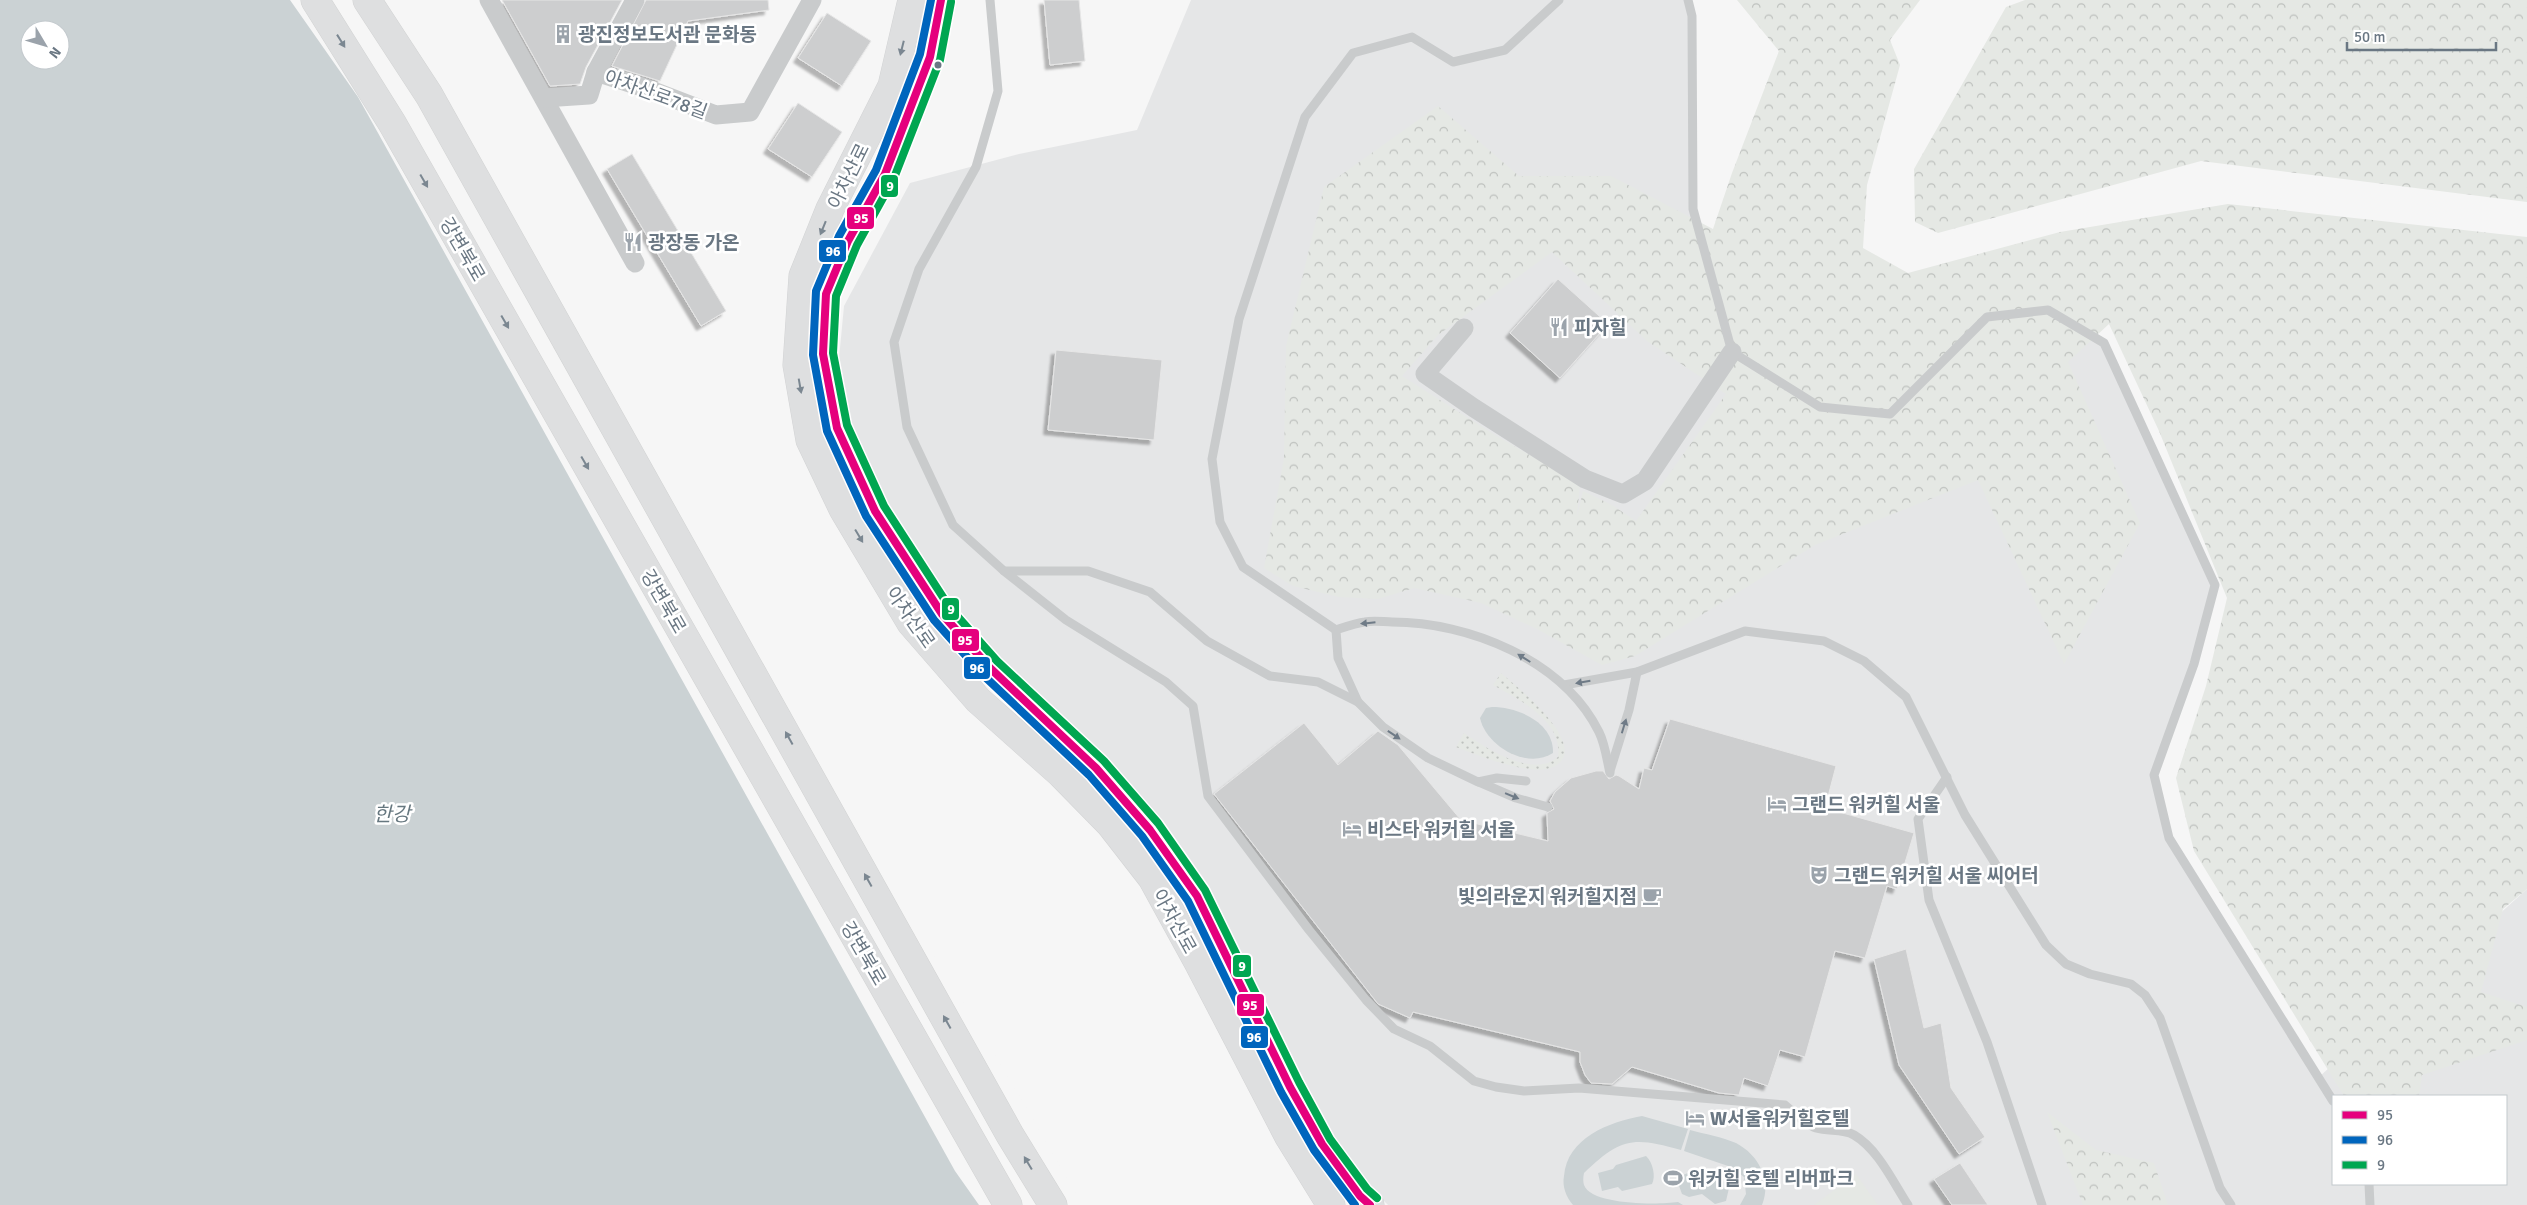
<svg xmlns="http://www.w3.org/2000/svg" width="2527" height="1205" font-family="Signika,'Noto Sans KR',sans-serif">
  <defs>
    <pattern id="grass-dots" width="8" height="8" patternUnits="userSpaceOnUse" patternTransform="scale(1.25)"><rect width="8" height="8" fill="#e5e8e4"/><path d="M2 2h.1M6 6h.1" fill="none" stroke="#bec1be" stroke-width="1.8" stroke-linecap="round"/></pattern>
    <pattern id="forest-crowns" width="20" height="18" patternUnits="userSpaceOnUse" patternTransform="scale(1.25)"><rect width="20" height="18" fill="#e5e8e4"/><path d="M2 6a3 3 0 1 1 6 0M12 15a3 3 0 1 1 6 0" fill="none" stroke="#bec1be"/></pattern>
    <filter id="shadow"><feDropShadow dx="-4.5" dy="4.5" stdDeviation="1" flood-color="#0004"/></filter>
  </defs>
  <rect width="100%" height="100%" fill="#f6f6f6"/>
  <path fill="#e5e6e7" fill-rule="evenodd" d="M 1688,0 L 1693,203 L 1733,352 L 1987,317 L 2104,343 L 2215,585 L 2154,775 L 2169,838 L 2319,1077 L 2527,889 L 2527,1205 L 1388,1205 L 1347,1164 L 1208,892 L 1106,760 L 973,632 L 886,503 L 851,425 L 838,369 L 844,306 L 910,183 L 1019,154 L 1137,130 L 1191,0 ZM 2333,1096 L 2506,1096 L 2506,1184 L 2333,1184 Z"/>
  <path fill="url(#grass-dots)" d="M 1501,673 C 1516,686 1594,748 1553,767 C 1531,777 1477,755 1456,747 L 1464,733 C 1486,748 1533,779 1558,757 C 1563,721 1520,700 1493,685 Z"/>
  <g fill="url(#forest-crowns)" fill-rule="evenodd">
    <path d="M 1737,0 L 1920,0 L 1890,40 L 1900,65 L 1867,185 L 1863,248 L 1908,273 L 2060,232 L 2228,204 L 2527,237 L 2527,889 L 2503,909 L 2481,992 L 2527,1007 L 2527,1040 L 2422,1075 L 2419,1096 L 2344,1096 L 2194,851 L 2176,778 L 2206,686 L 2227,598 L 2159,431 L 2109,324 L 2068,362 L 2140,523 L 2064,664 L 1978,480 L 1815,545 L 1635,656 L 1602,665 L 1537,629 L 1481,603 L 1414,588 L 1378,599 L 1339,597 L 1293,586 L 1264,568 L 1284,458 L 1286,346 L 1324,187 L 1438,106 L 1519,176 L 1611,176 L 1713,229 L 1732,173 L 1779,51 ZM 1552,252 L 1647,341 L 1726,394 L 1636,521 L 1612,505 L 1583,491 L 1577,517 L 1580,484 L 1495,435 L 1402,376 L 1438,335 Z"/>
    <path d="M 2025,0 L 2527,0 L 2527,202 L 2201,161 L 1938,233 L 1915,222 L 1914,169 L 2006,7 Z"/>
    <path d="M 2047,1112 L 2096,1150 L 2154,1163 L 2168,1205 L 2083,1205 Z"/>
  </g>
  <path fill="#e5e8e4" d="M 1856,1174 L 1878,1205 L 1814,1205 Z"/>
  <g fill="#cbd2d4" fill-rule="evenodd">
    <path d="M 0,0 L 373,0 L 801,741 L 1081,1205 L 0,1205 ZM 30,30 L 60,30 L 60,60 L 30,60 Z"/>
    <path d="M 1492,707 C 1519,707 1554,723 1553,753 C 1527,770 1486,746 1480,718 L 1486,708 Z"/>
    <path d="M 1642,1116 L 1688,1129 L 1681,1150 C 1633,1136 1620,1138 1584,1173 C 1583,1177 1583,1182 1584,1185 C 1591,1205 1657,1205 1678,1202 L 1683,1205 L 1573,1205 C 1566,1197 1562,1186 1564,1176 C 1567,1138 1609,1122 1642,1116 Z"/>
    <path d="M 1690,1130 C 1705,1134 1722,1137 1736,1143 C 1759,1155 1772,1181 1762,1205 L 1740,1205 L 1746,1194 L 1744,1177 L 1731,1167 L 1684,1151 Z"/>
    <path d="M 1646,1156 C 1653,1162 1656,1177 1652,1184 L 1622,1191 L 1618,1187 L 1602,1191 L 1598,1173 L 1613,1169 L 1616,1165 Z"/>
    <path d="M 1690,1172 L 1697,1172 L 1707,1180 C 1718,1178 1723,1177 1729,1188 L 1726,1201 L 1715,1204 L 1702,1194 L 1689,1197 L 1682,1194 L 1678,1183 L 1681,1176 Z"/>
  </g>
  <path fill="#f6f6f6" d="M 290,0 L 376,0 L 803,740 L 895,894 L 982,1032 L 1083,1205 L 979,1205 L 955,1171 L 358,97 Z"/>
  <g fill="#cdcecf" stroke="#e6e6e6" filter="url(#shadow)">
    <path d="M 502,0 L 622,0 L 586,67 L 580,84 L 550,86 Z"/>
    <path d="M 646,0 L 768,0 L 769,10 L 688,21 L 660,81 L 612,66 Z"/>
    <path d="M 1044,0 L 1079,0 L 1085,61 L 1050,65 Z"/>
    <path d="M 827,13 L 871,41 L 842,86 L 798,58 Z"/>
    <path d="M 798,103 L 842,132 L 812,177 L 768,149 Z"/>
    <path d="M 632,154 L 726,311 L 701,326 L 607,169 Z"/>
    <path d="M 1558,279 L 1608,324 L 1560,378 L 1510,333 Z"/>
    <path d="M 1056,350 L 1162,360 L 1154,440 L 1048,430 Z"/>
    <path d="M 1670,719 L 1836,766 L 1825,808 L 1914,833 L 1897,889 L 1887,886 L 1865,958 L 1835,951 L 1805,1057 L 1780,1050 L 1768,1086 L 1744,1078 L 1739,1095 L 1719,1093 L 1632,1067 L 1612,1084 L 1591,1083 L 1585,1075 L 1580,1062 L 1580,1052 L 1413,1012 L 1410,1018 L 1378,1004 L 1214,794 L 1304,723 L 1338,765 L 1378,731 L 1398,745 L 1461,820 L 1548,841 L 1547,813 L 1554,809 L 1550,801 L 1555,792 L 1571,778 L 1596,771 L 1603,771 L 1609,779 L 1616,775 L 1619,776 L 1639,789 L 1644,768 L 1652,770 Z"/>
    <path d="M 1906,949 L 1924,1028 L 1941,1023 L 1951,1088 L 1985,1137 L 1959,1154 L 1899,1065 L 1874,959 Z"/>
    <path d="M 1960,1163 L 1988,1205 L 1952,1205 L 1934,1179 Z"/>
  </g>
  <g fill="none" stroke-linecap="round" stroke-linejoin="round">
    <g stroke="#d2d3d4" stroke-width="29">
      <g id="primary">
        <path d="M 912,0 L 892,86 L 830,209 L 803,276 L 797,365 L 810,440 L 843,509 L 911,623 L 978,700 L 1061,774 L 1110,824 L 1152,878 L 1198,962 L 1289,1137 L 1331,1205"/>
        <path d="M 941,0 L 930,57 L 885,174 L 848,241 L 826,294 L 823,354 L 837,428 L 875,511 L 942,614 L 990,668 L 1096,768 L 1150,830 L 1197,896 L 1290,1087 L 1322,1144 L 1360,1196 L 1370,1205"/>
      </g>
    </g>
    <g stroke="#d2d3d3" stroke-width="29">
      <g id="highway">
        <path d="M 315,0 L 392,123 L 1008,1205"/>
        <path d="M 367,0 L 429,95 L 1010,1135 L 1053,1205"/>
      </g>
    </g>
    <g stroke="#c9cbcc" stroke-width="9">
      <path d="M 990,0 L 998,91 L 976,167 L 919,269 L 894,342 L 907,427 L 953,525 L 1004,571 L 1088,571 L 1150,592 L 1207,641 L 1270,676 L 1318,682 L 1358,702 L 1383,727 L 1428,758 L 1478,782 L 1497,778 L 1526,781"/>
      <path d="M 1688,0 L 1692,16 L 1693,209 L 1732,352 L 1820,407 L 1890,414 L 1987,317 L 2048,310 L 2104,343 L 2215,585 L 2194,664 L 2154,775 L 2169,838 L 2333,1101"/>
      <path d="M 1004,571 L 1066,620 L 1166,682 L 1193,706 L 1208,796 L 1309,930 L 1366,1000 L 1394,1029 L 1430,1046 L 1474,1081 L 1496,1087 L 1524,1091 L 1579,1088 L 1785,1105 C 1794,1113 1805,1124 1816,1128 C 1829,1132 1842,1128 1854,1135 C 1878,1149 1893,1182 1908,1205"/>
      <path d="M 1336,630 L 1243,567 L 1220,522 L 1212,459 L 1239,319 L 1305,117 L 1353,53 L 1412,37 L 1453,62 L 1505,50 L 1559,0"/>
      <path d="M 1564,685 L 1637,672 L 1745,631 L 1824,641 L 1864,661 L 1906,697 L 1965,815 L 2046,945 L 2066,964 L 2090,974 L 2131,984 L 2145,995 L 2160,1018 L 2220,1188 L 2231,1205"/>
      <path d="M 1358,702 L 1338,658 L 1336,630 C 1345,627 1356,623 1365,622 C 1374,620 1384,622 1392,622 C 1469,622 1563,660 1599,732 C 1605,744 1607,760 1610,773"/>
      <path d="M 1610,771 L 1629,710 L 1637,672"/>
      <path d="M 1947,777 L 1918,819 L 1929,900 L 1987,1042 L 2042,1205"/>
      <path d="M 1479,782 L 1516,798 L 1548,807"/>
      <path d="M 2369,1184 L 2370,1205"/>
    </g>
    <g stroke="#c9cbcc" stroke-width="19">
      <path d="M 489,0 L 635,263"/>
      <path d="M 596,72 L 651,90 L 716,115 L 750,112 L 812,0"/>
      <path d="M 544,98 L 589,95 L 596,72 L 635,0"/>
      <path d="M 1464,328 L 1425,374 L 1474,408 L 1585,479 L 1623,494 L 1645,481 L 1732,352"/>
    </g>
    <use href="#primary" stroke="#dedfe0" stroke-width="28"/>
    <use href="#highway" stroke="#dedfe0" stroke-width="28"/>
    <g stroke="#fff" stroke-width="11">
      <path id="bus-1" d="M 941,0 L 930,57 L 885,174 L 848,241 L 826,294 L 823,354 L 837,428 L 875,511 L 942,614 L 990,668 L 1096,768 L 1150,830 L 1197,896 L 1290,1087 L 1322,1144 L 1360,1196 L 1370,1205"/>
    </g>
    <g stroke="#fff" stroke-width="11">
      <path id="bus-2" d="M 931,0 L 920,54 L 876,170 L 839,236 L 816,291 L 813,355 L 827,431 L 866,516 L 934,620 L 983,675 L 1089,775 L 1142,836 L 1188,901 L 1281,1092 L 1314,1150 L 1355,1205"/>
    </g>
    <g stroke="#fff" stroke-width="11">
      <path id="bus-3" d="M 951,2 L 940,60 L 894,178 L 857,245 L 836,296 L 833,353 L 847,425 L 884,506 L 950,608 L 997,661 L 1104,761 L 1158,823 L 1205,890 L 1299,1082 L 1330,1139 L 1367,1189 L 1377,1198"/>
    </g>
    <use href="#bus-1" stroke="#e5007d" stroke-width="8"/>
    <use href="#bus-2" stroke="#0065bd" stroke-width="8"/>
    <use href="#bus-3" stroke="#00a651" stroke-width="8"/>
  </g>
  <defs><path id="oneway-solid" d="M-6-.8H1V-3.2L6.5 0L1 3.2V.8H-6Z" transform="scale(1.25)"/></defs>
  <g fill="#7b8791">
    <use href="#oneway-solid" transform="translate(341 41) rotate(58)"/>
    <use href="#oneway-solid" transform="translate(902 48) rotate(104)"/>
    <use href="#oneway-solid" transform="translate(424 181) rotate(60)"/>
    <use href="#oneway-solid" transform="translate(823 228) rotate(112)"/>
    <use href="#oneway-solid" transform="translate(505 322) rotate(60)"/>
    <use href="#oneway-solid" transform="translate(800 386) rotate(80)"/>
    <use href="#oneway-solid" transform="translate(585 463) rotate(60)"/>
    <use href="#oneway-solid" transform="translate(859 536) rotate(59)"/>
    <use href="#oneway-solid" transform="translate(789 738) rotate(-119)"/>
    <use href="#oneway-solid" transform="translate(868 880) rotate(-119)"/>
    <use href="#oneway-solid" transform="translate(947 1022) rotate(-119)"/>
    <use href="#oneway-solid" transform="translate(1028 1163) rotate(-121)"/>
  </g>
  <g fill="#6f7b87">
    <use href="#oneway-solid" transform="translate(1368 623) rotate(174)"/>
    <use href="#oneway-solid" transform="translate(1524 658) rotate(-148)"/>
    <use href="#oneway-solid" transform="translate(1583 682) rotate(170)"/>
    <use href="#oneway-solid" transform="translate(1624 726) rotate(-73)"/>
    <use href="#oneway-solid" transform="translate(1394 735) rotate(34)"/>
    <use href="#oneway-solid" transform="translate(1512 796) rotate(22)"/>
  </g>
  <defs>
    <g id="building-bare" transform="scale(1.5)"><path d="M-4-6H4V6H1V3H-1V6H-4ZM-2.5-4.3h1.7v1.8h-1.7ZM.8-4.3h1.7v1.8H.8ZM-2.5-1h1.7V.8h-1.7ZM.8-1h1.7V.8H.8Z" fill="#9ba3ab" stroke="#fff" stroke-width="2.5" paint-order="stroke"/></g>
    <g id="restaurant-bare" transform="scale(1.5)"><path d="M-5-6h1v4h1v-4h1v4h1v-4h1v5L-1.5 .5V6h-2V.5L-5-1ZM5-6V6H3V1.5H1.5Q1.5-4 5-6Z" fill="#9ba3ab" stroke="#fff" stroke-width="2.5" paint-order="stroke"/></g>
    <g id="hotel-bare" transform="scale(1.5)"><path d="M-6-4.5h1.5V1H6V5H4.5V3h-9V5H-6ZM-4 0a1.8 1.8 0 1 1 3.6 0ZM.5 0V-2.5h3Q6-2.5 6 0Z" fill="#9ba3ab" stroke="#fff" stroke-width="2.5" paint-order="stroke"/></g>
    <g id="theatre-bare" transform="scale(1.5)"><path d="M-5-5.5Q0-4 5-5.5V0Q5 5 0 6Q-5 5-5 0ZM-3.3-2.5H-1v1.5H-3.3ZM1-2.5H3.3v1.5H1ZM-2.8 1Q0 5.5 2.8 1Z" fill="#9ba3ab" stroke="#fff" stroke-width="2.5" paint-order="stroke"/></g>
    <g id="cafe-bare" transform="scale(1.5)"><path d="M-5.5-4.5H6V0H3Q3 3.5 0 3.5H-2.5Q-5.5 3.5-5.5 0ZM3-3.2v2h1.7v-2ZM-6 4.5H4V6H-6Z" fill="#9ba3ab" stroke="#fff" stroke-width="2.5" paint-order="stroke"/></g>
    <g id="stadium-bare" transform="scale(1.5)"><path d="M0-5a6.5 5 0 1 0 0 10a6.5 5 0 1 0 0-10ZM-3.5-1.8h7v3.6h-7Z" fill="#9ba3ab" stroke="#fff" stroke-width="2.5" paint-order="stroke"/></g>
  </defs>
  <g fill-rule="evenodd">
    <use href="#building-bare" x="563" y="34"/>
    <use href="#restaurant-bare" x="633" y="242"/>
    <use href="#restaurant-bare" x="1559" y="327"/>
    <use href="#hotel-bare" x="1777" y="804"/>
    <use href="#hotel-bare" x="1352" y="829"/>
    <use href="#theatre-bare" x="1819" y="875"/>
    <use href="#cafe-bare" x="1652" y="896"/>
    <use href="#hotel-bare" x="1695" y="1118"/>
    <use href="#stadium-bare" x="1673" y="1178"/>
  </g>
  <circle fill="#6a7783" stroke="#fff" stroke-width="2" cx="938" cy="65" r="4.5"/>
  <g text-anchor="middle" stroke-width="5" stroke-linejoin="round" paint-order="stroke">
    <g font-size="19" font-weight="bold" fill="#6a7783" stroke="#fff" text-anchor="start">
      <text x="578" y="41">광진정보도서관 문화동</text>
      <text x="648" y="249">광장동 가온</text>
      <text x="1574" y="334">피자힐</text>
      <text x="1792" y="811">그랜드 워커힐 서울</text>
      <text x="1367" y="836">비스타 워커힐 서울</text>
      <text x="1834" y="882">그랜드 워커힐 서울 씨어터</text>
      <text x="1637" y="903" text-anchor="end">빛의라운지 워커힐지점</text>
      <text x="1710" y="1125">W서울워커힐호텔</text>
      <text x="1688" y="1185">워커힐 호텔 리버파크</text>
    </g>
    <g font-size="19" fill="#6a7783" stroke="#fff">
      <text transform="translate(656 94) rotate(20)" y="7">아차산로78길</text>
      <text transform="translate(848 176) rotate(-64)" y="7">아차산로</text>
      <text transform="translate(463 249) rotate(60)" y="7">강변북로</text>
      <text transform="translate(664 601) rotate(60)" y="7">강변북로</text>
      <text transform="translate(911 617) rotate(55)" y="7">아차산로</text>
      <text transform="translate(1175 921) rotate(61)" y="7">아차산로</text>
      <text transform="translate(864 953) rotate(60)" y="7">강변북로</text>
    </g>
    <g font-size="20" font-style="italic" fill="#66777f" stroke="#fff">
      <text x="392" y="821">한강</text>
    </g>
  </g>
  <g stroke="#fff" stroke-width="2">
    <rect x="880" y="174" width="19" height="24" rx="5" fill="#00a651"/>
    <rect x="846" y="206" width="29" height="24" rx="5" fill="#e5007d"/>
    <rect x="818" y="239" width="29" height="24" rx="5" fill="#0065bd"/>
    <rect x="941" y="597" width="19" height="24" rx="5" fill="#00a651"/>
    <rect x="951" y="628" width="29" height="24" rx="5" fill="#e5007d"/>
    <rect x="963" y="656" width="28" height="24" rx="5" fill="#0065bd"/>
    <rect x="1232" y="954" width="20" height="24" rx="5" fill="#00a651"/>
    <rect x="1236" y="993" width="29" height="24" rx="5" fill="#e5007d"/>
    <rect x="1240" y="1025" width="29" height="24" rx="5" fill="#0065bd"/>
  </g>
  <g font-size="14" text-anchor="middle" font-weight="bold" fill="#fff">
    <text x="890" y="191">9</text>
    <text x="861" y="223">95</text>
    <text x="833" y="256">96</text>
    <text x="951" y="614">9</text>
    <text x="965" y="645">95</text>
    <text x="977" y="673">96</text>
    <text x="1242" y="971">9</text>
    <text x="1250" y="1010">95</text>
    <text x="1254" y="1042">96</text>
  </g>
  <rect x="2332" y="1095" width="175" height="90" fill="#ffffff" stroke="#c3c9cd"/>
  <rect x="2342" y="1111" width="25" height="8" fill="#e5007d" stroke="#c3c9cd"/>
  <text x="2377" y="1120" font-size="15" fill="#6a7783">95</text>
  <rect x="2342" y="1136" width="25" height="8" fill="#0065bd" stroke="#c3c9cd"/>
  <text x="2377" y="1145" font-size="15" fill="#6a7783">96</text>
  <rect x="2342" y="1161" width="25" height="8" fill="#00a651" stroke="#c3c9cd"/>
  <text x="2377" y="1170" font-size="15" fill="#6a7783">9</text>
  <g transform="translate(45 45) rotate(128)"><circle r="24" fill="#ffffff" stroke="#c3c9cd"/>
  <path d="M0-4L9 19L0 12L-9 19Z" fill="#9ba3ab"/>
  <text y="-8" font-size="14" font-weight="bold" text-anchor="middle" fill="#6a7783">N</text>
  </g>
  <path d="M2347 42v8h149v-8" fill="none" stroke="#6a7783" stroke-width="2.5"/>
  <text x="2354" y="42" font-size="15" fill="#6a7783" stroke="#ffffff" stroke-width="4" paint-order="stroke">50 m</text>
</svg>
